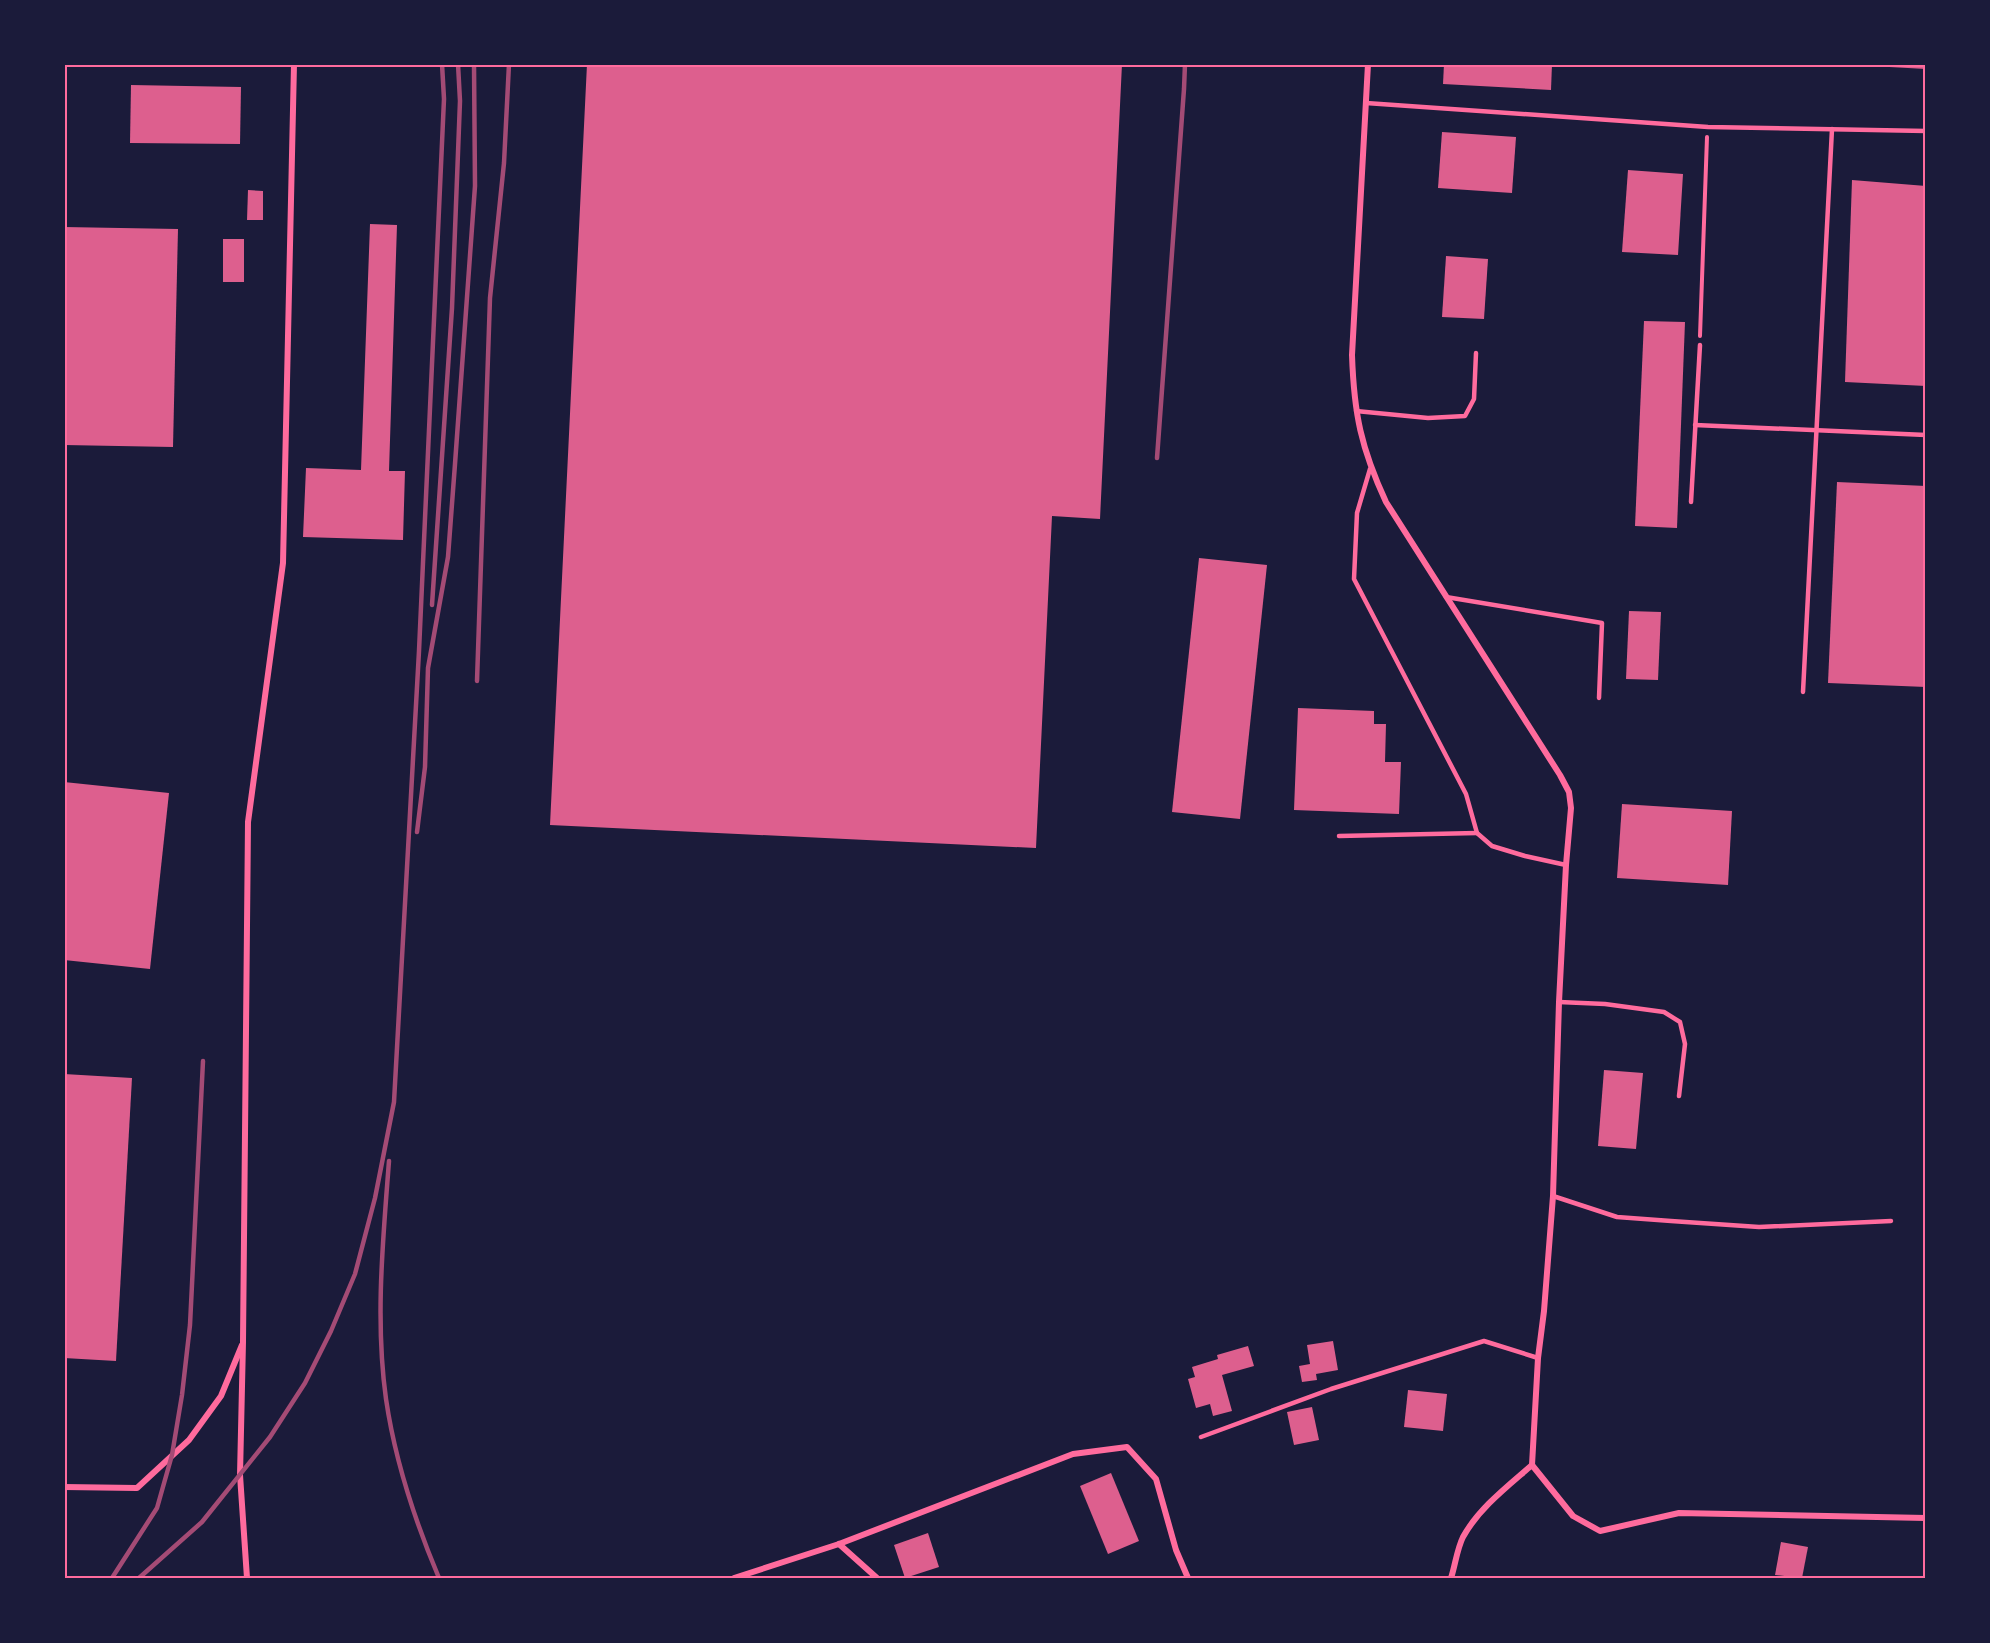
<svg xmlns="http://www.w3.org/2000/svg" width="1990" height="1643" font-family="'Nunito Sans',sans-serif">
  <rect width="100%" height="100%" fill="#1b1b3a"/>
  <g fill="#dd5f8e">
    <path d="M 587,64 L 1122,64 L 1100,519 L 1052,516 L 1036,848 L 550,825 Z"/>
    <path d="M 1444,64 L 1552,64 L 1551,90 L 1443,84 Z"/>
    <path d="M 1871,64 L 1926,64 L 1926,69 L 1871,66 Z"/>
    <path d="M 131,85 L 241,87 L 240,144 L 130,143 Z"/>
    <path d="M 1442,132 L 1516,137 L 1512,193 L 1438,188 Z"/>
    <path d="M 1628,170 L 1683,174 L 1678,255 L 1622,252 Z"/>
    <path d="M 1852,180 L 1926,186 L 1926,386 L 1845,382 Z"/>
    <path d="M 248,190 L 263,191 L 263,220 L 247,220 Z"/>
    <path d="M 370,224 L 397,225 L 389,471 L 405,471 L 403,540 L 303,537 L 306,468 L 361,470 Z"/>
    <path d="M 64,227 L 178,229 L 173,447 L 64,445 Z"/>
    <rect x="223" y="239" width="21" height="43"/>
    <path d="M 1446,256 L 1488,259 L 1484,319 L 1442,317 Z"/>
    <path d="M 1644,321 L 1685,322 L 1677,528 L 1635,526 Z"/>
    <path d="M 1837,482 L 1926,486 L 1926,687 L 1828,683 Z"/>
    <path d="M 1199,558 L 1267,565 L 1240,819 L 1172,812 Z"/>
    <path d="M 1629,611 L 1661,612 L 1658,680 L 1626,679 Z"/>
    <path d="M 1298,708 L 1374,711 L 1374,724 L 1386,724 L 1385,762 L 1401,762 L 1399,814 L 1294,810 Z"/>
    <path d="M 64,782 L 169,793 L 150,969 L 64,960 Z"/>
    <path d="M 1622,804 L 1732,811 L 1728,885 L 1617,878 Z"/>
    <path d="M 1604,1070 L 1643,1073 L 1636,1149 L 1598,1146 Z"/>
    <path d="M 64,1074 L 132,1078 L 116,1361 L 64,1358 Z"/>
    <path d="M 1333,1341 L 1338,1370 L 1316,1374 L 1317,1380 L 1302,1382 L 1299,1366 L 1310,1364 L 1307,1345 Z"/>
    <path d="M 1248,1346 L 1254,1366 L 1222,1375 L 1232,1411 L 1213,1416 L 1210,1404 L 1196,1408 L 1188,1379 L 1195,1377 L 1192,1367 L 1218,1359 L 1217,1355 Z"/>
    <path d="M 1408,1390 L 1447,1394 L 1443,1431 L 1404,1427 Z"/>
    <path d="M 1312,1407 L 1319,1440 L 1294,1445 L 1287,1412 Z"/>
    <path d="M 1111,1473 L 1139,1541 L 1108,1554 L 1080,1486 Z"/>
    <path d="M 928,1533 L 939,1567 L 905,1578 L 894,1545 Z"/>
    <path d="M 1781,1542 L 1808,1547 L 1802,1578 L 1775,1575 Z"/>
  </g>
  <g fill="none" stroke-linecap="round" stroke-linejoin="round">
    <path stroke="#ff6b9d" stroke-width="4" d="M 1700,336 L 1707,137"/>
    <g stroke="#ff6b9d" stroke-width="4.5">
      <path d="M 1366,103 L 1708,127 L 1926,131"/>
      <path d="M 1356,411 L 1428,418 L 1465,416 L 1474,399 L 1476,353"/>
      <path d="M 1695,425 L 1926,435"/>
      <path d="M 1370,469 L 1357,513 L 1354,579 L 1466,794 L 1477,833 L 1492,846 L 1525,856 L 1566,865"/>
      <path d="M 1691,502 L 1700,345"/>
      <path d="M 1446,597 L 1602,623 L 1599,698"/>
      <path d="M 1803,692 L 1832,129"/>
      <path d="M 1339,836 L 1477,833"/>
      <path d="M 1559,1002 L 1605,1004 L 1664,1012 L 1680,1022 L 1685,1044 L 1679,1096"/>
      <path d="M 1553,1196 L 1617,1217 L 1671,1221 L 1759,1227 L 1891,1221"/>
      <path d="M 1201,1437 L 1331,1389 L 1484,1341 L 1538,1358"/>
    </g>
    <g stroke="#ff6b9d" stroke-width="6">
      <path d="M 1368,64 L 1352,355 C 1354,414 1361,448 1386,502 L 1560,775 L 1569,792 L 1571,808 L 1566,865 L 1559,1002 L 1553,1196 L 1544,1311 L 1538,1358 L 1532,1465 C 1508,1486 1479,1508 1463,1537 C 1457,1549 1455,1566 1451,1578"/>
      <path d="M 1532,1465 L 1573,1516 L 1600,1531 L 1679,1513 L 1926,1518"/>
      <path d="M 64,1487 L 137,1488 L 189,1440 L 221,1396 L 242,1345"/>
      <path d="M 839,1544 L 877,1578"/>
      <path d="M 247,1578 L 240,1475 L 243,1342 L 248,822 L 283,563 L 294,64"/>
      <path d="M 734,1578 L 839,1544 L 1073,1454 L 1127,1447 L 1156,1479 L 1176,1550 L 1188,1578"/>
    </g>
    <g stroke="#a44b75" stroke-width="4.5">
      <path d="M 1157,458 L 1184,89 L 1185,64"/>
      <path d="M 432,605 L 452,308 L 460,101 L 458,64"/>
      <path d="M 477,681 L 490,298 L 504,163 L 509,64"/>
      <path d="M 417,832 L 425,767 L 428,668 L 448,557 L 455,464 L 475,186 L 474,64"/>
      <path d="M 389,1161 C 383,1240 375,1320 386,1399 C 395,1461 415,1521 439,1578"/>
      <path d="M 112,1578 L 157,1508 L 172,1455 L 182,1395 L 190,1325 L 203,1061"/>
      <path d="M 139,1578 L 202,1522 L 270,1437 L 305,1383 L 331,1331 L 355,1274 L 375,1198 L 394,1102 L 419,651 L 444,99 L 442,64"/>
    </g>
  </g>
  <rect width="1990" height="1643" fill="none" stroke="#1b1b3a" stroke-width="132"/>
  <rect x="66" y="66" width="1858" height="1511" fill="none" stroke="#ff6b9d" stroke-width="2"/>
</svg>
